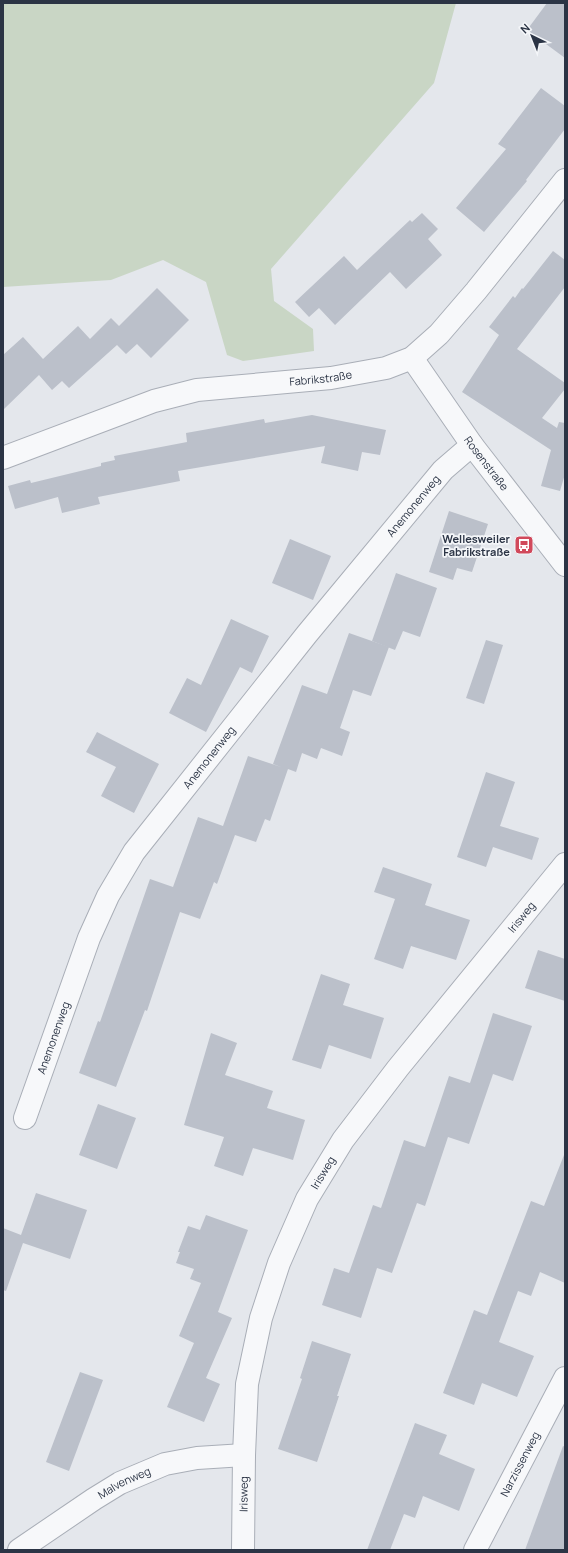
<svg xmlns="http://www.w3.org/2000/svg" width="568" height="1553" font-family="Manrope,sans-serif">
  <rect width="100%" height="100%" fill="#e4e7ec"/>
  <path fill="#c9d6c5" d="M 3,3 L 456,3 L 434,83 L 271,269 L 274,301 L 313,329 L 314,351 L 243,361 L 227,355 L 206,282 L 163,260 L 111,280 L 3,287 Z"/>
  <g fill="#bbc0ca">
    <path d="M 547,3 L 565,3 L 565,58 L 527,30 Z"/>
    <path d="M 541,88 L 565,106 L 565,129 L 526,180 L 527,181 L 484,232 L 456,208 L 506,149 L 498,144 Z"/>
    <path d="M 422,213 L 438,229 L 428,239 L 442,255 L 406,289 L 390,272 L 335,325 L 319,308 L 309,317 L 295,302 L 344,256 L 357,270 L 410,220 L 412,222 Z"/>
    <path d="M 553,251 L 565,260 L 565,287 L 517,349 L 565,383 L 565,389 L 542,418 L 557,428 L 559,422 L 565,423 L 565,474 L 560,491 L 541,486 L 551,450 L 462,392 L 499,335 L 489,327 L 513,296 L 515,298 L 522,288 L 523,289 Z"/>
    <path d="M 157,288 L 189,320 L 151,358 L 137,344 L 126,354 L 117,345 L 69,388 L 62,381 L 52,390 L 39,375 L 3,410 L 3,355 L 23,337 L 43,359 L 78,326 L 90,339 L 111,318 L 119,326 Z"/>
    <path d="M 312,415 L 386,430 L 380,455 L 362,452 L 358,471 L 321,463 L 325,446 L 178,471 L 180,481 L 98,497 L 100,504 L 62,513 L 58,497 L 15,509 L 8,486 L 30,480 L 31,483 L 101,466 L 101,463 L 115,460 L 114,456 L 187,442 L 186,433 L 264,419 L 265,423 Z"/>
    <path d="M 449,511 L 488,524 L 472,572 L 457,568 L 453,580 L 429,572 Z"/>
    <path d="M 290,539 L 331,556 L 313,600 L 272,583 Z"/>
    <path d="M 396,573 L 437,588 L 420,637 L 403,631 L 395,650 L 372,641 Z"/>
    <path d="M 231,619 L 269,636 L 252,673 L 240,667 L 206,732 L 169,713 L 187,678 L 201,685 Z"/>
    <path d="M 349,633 L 389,647 L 371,696 L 353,690 L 340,728 L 350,732 L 342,756 L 321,748 L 317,759 L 302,753 L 296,772 L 288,769 L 270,821 L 265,819 L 256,842 L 235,835 L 217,884 L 214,882 L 200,919 L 180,912 L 147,1011 L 145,1010 L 116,1087 L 79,1073 L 98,1021 L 100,1022 L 150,879 L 173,887 L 198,817 L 223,826 L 248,756 L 281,767 L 273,764 L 302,685 L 327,694 Z"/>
    <path d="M 486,640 L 503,645 L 484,704 L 466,698 Z"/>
    <path d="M 97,732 L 159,764 L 134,813 L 101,796 L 116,767 L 86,752 Z"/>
    <path d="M 486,772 L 515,782 L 500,826 L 539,838 L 532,860 L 493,847 L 486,867 L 457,857 Z"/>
    <path d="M 383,867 L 432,884 L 425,905 L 470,920 L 456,960 L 411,946 L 403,969 L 374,959 L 395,899 L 374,892 Z"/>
    <path d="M 538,950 L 565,959 L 565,1001 L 525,988 Z"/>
    <path d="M 321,974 L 350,984 L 343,1005 L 384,1018 L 371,1059 L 329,1045 L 321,1069 L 292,1060 Z"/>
    <path d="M 493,1013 L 532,1026 L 513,1081 L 493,1074 L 469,1144 L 448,1137 L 425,1206 L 417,1203 L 392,1273 L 377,1268 L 361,1318 L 322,1305 L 334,1268 L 349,1273 L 373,1205 L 381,1208 L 404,1140 L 425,1147 L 449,1076 L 470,1083 Z"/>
    <path d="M 211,1033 L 237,1043 L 225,1075 L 273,1091 L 267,1108 L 305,1120 L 293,1160 L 253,1148 L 243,1176 L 214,1166 L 224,1137 L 184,1125 Z"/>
    <path d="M 98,1104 L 136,1118 L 117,1169 L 79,1155 Z"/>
    <path d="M 564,1155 L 565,1155 L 565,1283 L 540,1272 L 531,1296 L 518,1291 L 499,1342 L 534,1356 L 517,1397 L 482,1383 L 474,1405 L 443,1393 L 474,1310 L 487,1315 L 531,1201 L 544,1206 Z"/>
    <path d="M 36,1193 L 87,1210 L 70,1259 L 23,1243 L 6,1291 L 3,1290 L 3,1228 L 21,1235 Z"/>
    <path d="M 206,1215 L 248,1230 L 218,1312 L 232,1318 L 206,1378 L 220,1384 L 204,1422 L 167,1407 L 194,1343 L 179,1336 L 201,1283 L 190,1279 L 194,1269 L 176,1263 L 180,1252 L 178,1252 L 188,1226 L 200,1230 Z"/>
    <path d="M 312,1341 L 351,1354 L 337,1396 L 339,1396 L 317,1462 L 278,1449 L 302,1379 L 300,1378 Z"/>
    <path d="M 80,1372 L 103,1380 L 69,1471 L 46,1462 Z"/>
    <path d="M 415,1423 L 447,1435 L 439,1454 L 475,1469 L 459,1511 L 423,1496 L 415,1518 L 404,1514 L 390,1550 L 367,1550 Z"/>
    <path d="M 563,1446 L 565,1447 L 565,1550 L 525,1550 Z"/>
  </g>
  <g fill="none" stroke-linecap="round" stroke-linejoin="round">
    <g stroke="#a9aeb7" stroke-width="24">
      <g id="street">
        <path id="s1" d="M 412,358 L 472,445 L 565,565"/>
        <path id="s2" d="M 3,458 L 154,401 L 197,390 L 331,378 L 386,368 L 412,358 L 439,334 L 476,291 L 565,180"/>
        <path id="s3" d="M 25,1118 L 89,938 L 108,896 L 134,852 L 307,634 L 443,470 L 472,445"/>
        <path id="s4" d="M 19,1550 L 94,1499 L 120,1483 L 165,1464 L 197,1458 L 244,1455"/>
        <path id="s5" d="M 243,1550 L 244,1455 L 247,1384 L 261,1318 L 279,1263 L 307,1199 L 343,1140 L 398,1068 L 565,864"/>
        <path id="s6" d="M 475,1550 L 565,1378"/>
      </g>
    </g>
    <use href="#street" stroke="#f7f8fa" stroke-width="22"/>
  </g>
  <defs>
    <g id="bus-square" transform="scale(1)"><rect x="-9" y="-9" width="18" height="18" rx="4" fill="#d1495b" stroke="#f4f6f9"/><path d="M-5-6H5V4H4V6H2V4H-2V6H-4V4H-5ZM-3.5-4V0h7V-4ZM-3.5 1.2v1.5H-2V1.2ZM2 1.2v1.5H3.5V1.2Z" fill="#fff"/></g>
  </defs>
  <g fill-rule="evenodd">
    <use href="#bus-square" x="524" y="545"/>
  </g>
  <g text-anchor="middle" stroke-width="3.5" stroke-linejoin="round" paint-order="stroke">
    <g font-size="11" fill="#2b3445" stroke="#f4f6f9">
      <text dy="4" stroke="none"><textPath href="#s2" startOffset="330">Fabrikstraße</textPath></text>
      <text dy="4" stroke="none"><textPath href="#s1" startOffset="129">Rosenstraße</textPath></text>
      <text dy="4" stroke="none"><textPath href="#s3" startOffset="733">Anemonenweg</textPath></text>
      <text dy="4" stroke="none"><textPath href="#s3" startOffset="409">Anemonenweg</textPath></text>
      <text dy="4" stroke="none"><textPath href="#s5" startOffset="716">Irisweg</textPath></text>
      <text dy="4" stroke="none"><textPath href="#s3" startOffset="85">Anemonenweg</textPath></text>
      <text dy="4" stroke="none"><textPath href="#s5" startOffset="392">Irisweg</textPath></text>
      <text dy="4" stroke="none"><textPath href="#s6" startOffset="97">Narzissenweg</textPath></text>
      <text dy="4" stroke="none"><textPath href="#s4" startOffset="125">Malvenweg</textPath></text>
      <text dy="4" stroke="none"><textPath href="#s5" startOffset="56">Irisweg</textPath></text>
    </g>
    <g font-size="11" font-weight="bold" fill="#2b3445" stroke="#f4f6f9" text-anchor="end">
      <text x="510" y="543">Wellesweiler<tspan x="510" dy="13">Fabrikstraße</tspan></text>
    </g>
  </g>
  <rect width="568" height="1553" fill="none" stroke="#2b3445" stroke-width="8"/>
  <g transform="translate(532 36) rotate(317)" stroke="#f4f6f9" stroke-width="3" paint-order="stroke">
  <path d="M0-3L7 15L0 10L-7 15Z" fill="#2b3445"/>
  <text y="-6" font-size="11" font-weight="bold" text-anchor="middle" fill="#2b3445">N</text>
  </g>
</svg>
